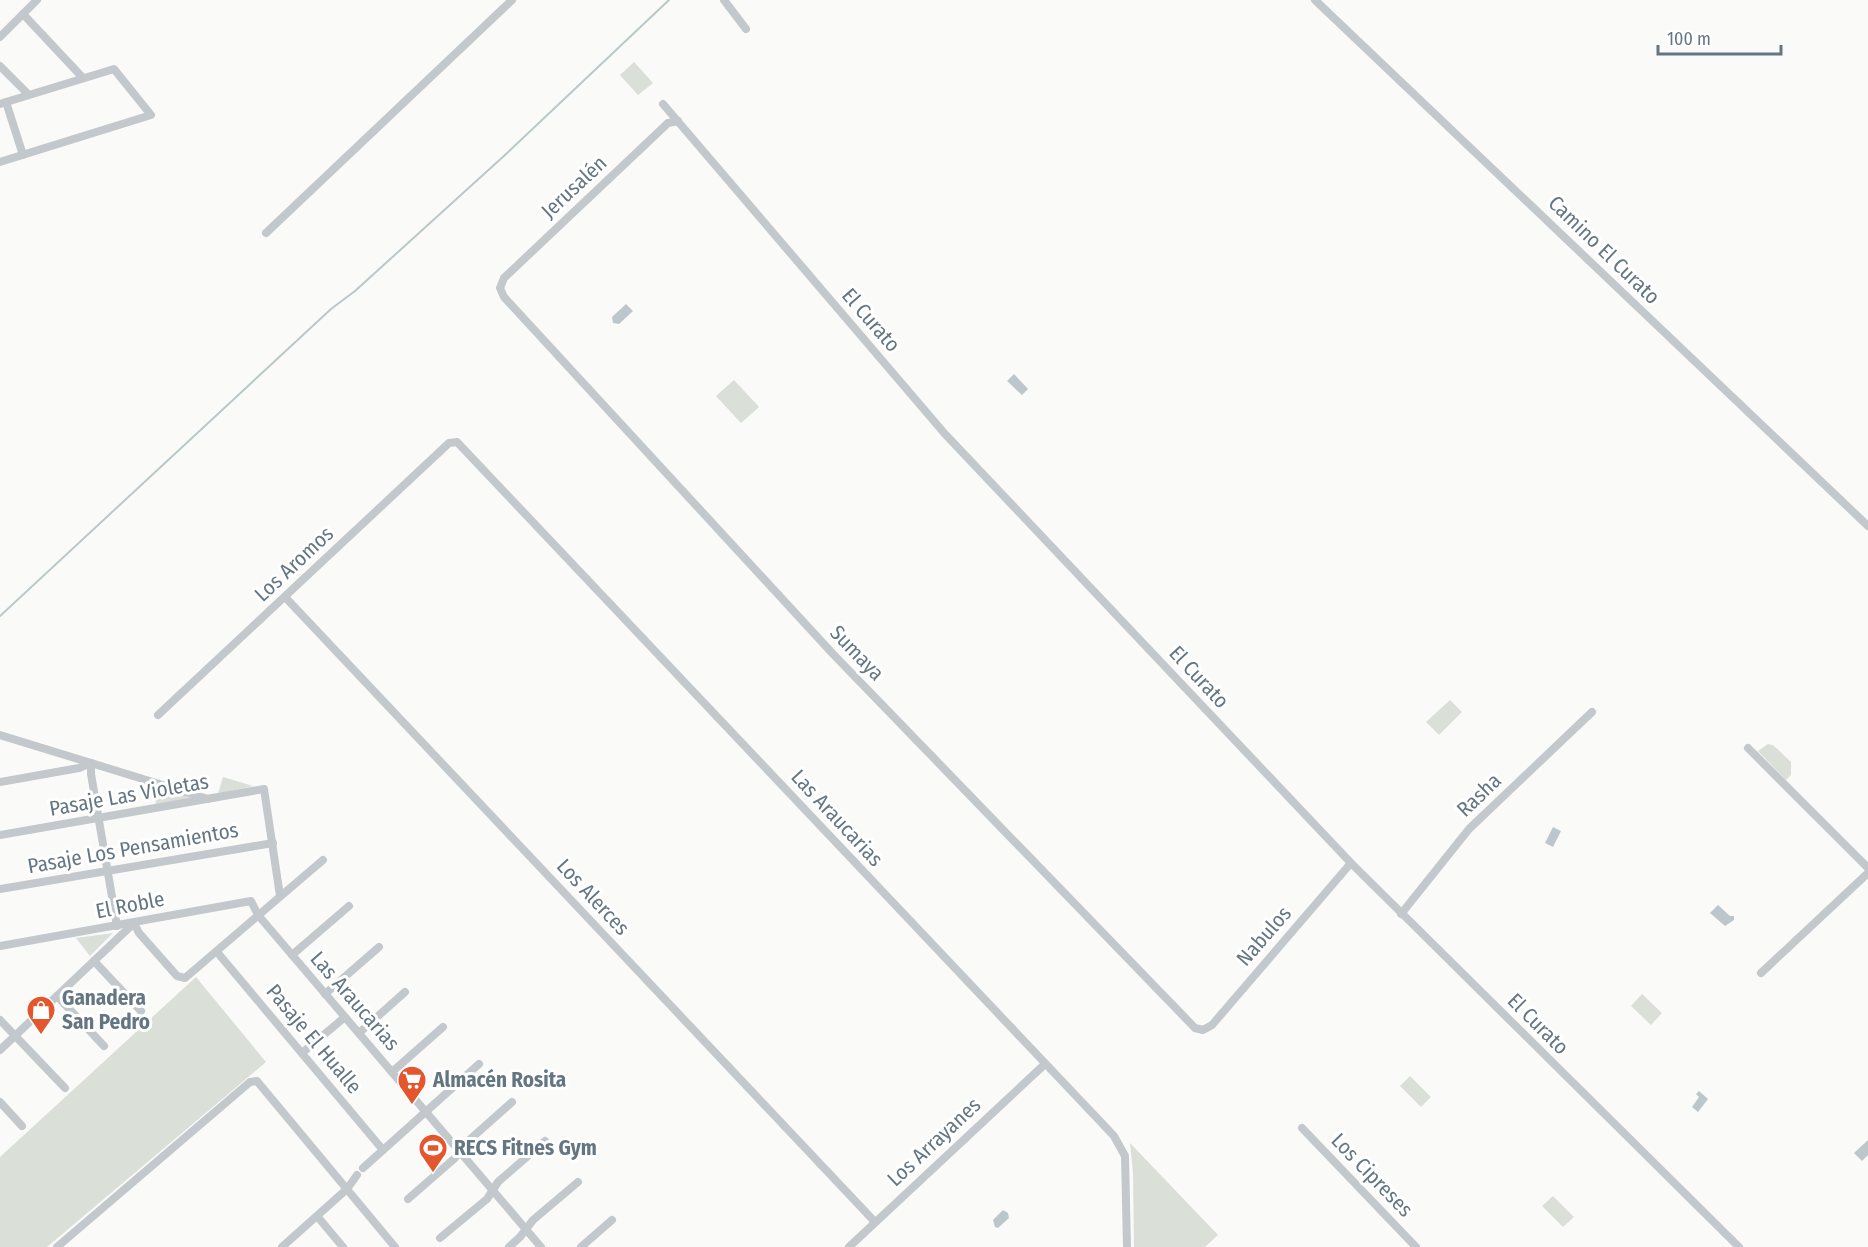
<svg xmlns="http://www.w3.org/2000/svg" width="1868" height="1247" font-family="'Fira Sans Condensed',sans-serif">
  <rect width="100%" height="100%" fill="#fafaf8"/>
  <g fill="#dadfd7">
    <path d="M 634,62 L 653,83 L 638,95 L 620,75 Z"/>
    <path d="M 734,380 L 759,407 L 741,423 L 716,396 Z"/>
    <path d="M 1450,700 L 1462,712 L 1439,735 L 1426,722 Z"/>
    <path d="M 1768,744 L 1773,745 L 1791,762 L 1791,775 L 1786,780 L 1758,751 Z"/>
    <path d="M 223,777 L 253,786 L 218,794 Z"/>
    <path d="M 153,786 L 192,798 L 156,804 Z"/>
    <path d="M 113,933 L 90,956 L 76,938 Z"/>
    <path d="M 196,977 L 266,1062 L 47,1247 L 0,1247 L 0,1157 Z"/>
    <path d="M 1642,994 L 1662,1013 L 1651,1025 L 1631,1006 Z"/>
    <path d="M 1410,1076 L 1431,1097 L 1421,1107 L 1400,1086 Z"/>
    <path d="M 1130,1143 L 1218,1235 L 1205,1247 L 1134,1247 L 1133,1173 Z"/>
    <path d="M 1553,1196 L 1574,1217 L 1563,1227 L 1542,1206 Z"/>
  </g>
  <g fill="#bbc7cb">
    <path d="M 626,304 L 633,311 L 619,324 L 613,323 L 612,317 Z"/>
    <path d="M 1014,374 L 1028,389 L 1022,395 L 1007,381 Z"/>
    <path d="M 1553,827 L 1561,831 L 1553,847 L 1545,843 Z"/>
    <path d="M 1718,905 L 1730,916 L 1734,916 L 1734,920 L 1725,926 L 1710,913 Z"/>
    <path d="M 1699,1091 L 1708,1099 L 1698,1112 L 1692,1107 L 1699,1097 L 1696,1094 Z"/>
    <path d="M 1868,1140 L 1868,1155 L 1862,1161 L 1854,1153 Z"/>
    <path d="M 1003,1210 L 1008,1213 L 1009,1218 L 998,1228 L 995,1227 L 993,1220 Z"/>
  </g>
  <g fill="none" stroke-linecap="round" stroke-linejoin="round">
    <path stroke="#bbc7cb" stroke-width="2" d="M 0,616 L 331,309 L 355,291 L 505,155 L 669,0"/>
    <g stroke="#c3c8cc" stroke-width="8">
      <path d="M 724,0 L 746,29"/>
      <path d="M 1315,0 L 1868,526"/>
      <path d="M 23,14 L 83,78"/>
      <path d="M 0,37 L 37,0"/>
      <path d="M 0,66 L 29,95"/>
      <path d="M 6,102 L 23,155"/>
      <path d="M 0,104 L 114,69 L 151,115 L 0,162"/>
      <path d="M 663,104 L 945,434 L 1351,863 L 1739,1247"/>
      <path d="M 678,121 L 668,123 L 504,278 L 500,288 L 504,297 L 833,654 L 1195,1028 L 1203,1030 L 1212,1025 L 1351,863"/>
      <path d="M 266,233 L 512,0"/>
      <path d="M 285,597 L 875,1222"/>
      <path d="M 158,715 L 449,443 L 457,442 L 1114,1136 L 1125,1156 L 1127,1247"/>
      <path d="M 0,735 L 208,799"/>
      <path d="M 1748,748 L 1868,868"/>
      <path d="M 0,782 L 79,768 L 91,763 L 91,774 L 117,926"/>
      <path d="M 0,835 L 264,789 L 280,896"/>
      <path d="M 0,889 L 273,843"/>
      <path d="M 1401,914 L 1469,829 L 1592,712"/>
      <path d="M 0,946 L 251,901 L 258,915 L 541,1247"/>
      <path d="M 217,952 L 383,1150"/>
      <path d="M 292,955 L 349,906"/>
      <path d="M 94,961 L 141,1011"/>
      <path d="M 1761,973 L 1868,873"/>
      <path d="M 325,994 L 379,947"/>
      <path d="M 57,996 L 104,1046"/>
      <path d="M 0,1020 L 65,1088"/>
      <path d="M 359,1033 L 405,992"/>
      <path d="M 0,1050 L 134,923 L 139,933 L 177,976 L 185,978 L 323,860"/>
      <path d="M 302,1053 L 345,1017"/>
      <path d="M 392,1072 L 443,1027"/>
      <path d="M 0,1102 L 22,1126"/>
      <path d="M 1302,1128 L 1416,1247"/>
      <path d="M 363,1168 L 479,1064"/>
      <path d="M 408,1199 L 455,1158 L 466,1143 L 512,1102"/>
      <path d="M 317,1216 L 343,1247"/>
      <path d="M 440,1238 L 487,1199 L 498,1182 L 545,1141"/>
      <path d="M 57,1247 L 250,1082 L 257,1081 L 395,1247"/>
      <path d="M 282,1247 L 347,1189 L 357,1175"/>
      <path d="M 509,1247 L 520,1237 L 533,1220 L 578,1182"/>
      <path d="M 581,1247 L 612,1220"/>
      <path d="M 849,1247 L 1045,1064"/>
    </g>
  </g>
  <defs>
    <g id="shop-pin" transform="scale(1.5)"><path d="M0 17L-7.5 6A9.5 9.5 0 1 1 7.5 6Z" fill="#e4572e" stroke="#fff"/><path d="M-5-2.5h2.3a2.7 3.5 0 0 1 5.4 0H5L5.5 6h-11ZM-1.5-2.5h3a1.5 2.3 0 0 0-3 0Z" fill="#fff"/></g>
    <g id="supermarket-pin" transform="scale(1.5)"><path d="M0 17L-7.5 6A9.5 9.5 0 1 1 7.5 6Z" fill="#e4572e" stroke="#fff"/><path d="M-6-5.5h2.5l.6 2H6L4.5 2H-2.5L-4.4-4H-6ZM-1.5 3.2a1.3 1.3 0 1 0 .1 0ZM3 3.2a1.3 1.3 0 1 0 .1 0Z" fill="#fff"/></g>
    <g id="stadium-pin" transform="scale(1.5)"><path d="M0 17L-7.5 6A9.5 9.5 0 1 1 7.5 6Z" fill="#e4572e" stroke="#fff"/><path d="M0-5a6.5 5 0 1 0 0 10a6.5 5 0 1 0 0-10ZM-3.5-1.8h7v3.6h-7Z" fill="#fff"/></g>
  </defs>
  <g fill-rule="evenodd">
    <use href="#shop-pin" x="41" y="1010"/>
    <use href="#supermarket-pin" x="412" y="1080"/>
    <use href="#stadium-pin" x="433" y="1148"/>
  </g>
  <g text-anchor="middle" stroke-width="6" stroke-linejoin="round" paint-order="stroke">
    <g font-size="21" fill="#657683" stroke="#fff">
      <text transform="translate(574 187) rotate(-43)" y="7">Jerusalén</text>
      <text transform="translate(1604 250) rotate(44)" y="7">Camino El Curato</text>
      <text transform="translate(871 320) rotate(49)" y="7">El Curato</text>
      <text transform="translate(294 564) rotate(-43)" y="7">Los Aromos</text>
      <text transform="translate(857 653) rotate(46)" y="7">Sumaya</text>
      <text transform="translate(1199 677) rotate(47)" y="7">El Curato</text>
      <text transform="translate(129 795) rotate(-10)" y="7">Pasaje Las Violetas</text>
      <text transform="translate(1479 795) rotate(-44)" y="7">Rasha</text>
      <text transform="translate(837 818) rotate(47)" y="7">Las Araucarias</text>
      <text transform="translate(133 848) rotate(-10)" y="7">Pasaje Los Pensamientos</text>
      <text transform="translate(593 897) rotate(47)" y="7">Los Alerces</text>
      <text transform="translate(130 905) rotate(-11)" y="7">El Roble</text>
      <text transform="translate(1264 936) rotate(-49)" y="7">Nabulos</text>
      <text transform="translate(355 1001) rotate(49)" y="7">Las Araucarias</text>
      <text transform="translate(1538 1024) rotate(45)" y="7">El Curato</text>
      <text transform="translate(314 1039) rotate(50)" y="7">Pasaje El Hualle</text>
      <text transform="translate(934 1142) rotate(-43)" y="7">Los Arrayanes</text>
      <text transform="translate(1372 1175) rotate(46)" y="7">Los Cipreses</text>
    </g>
    <g font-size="21" font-weight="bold" fill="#657683" stroke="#fff" text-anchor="start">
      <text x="62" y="1005">Ganadera<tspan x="62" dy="24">San Pedro</tspan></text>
      <text x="433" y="1087">Almacén Rosita</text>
      <text x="454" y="1155">RECS Fitnes Gym</text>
    </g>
  </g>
  <path d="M1658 45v9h123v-9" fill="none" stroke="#657683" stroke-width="3"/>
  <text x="1667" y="45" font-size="18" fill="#657683" stroke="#ffffff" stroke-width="4.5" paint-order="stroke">100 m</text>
</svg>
